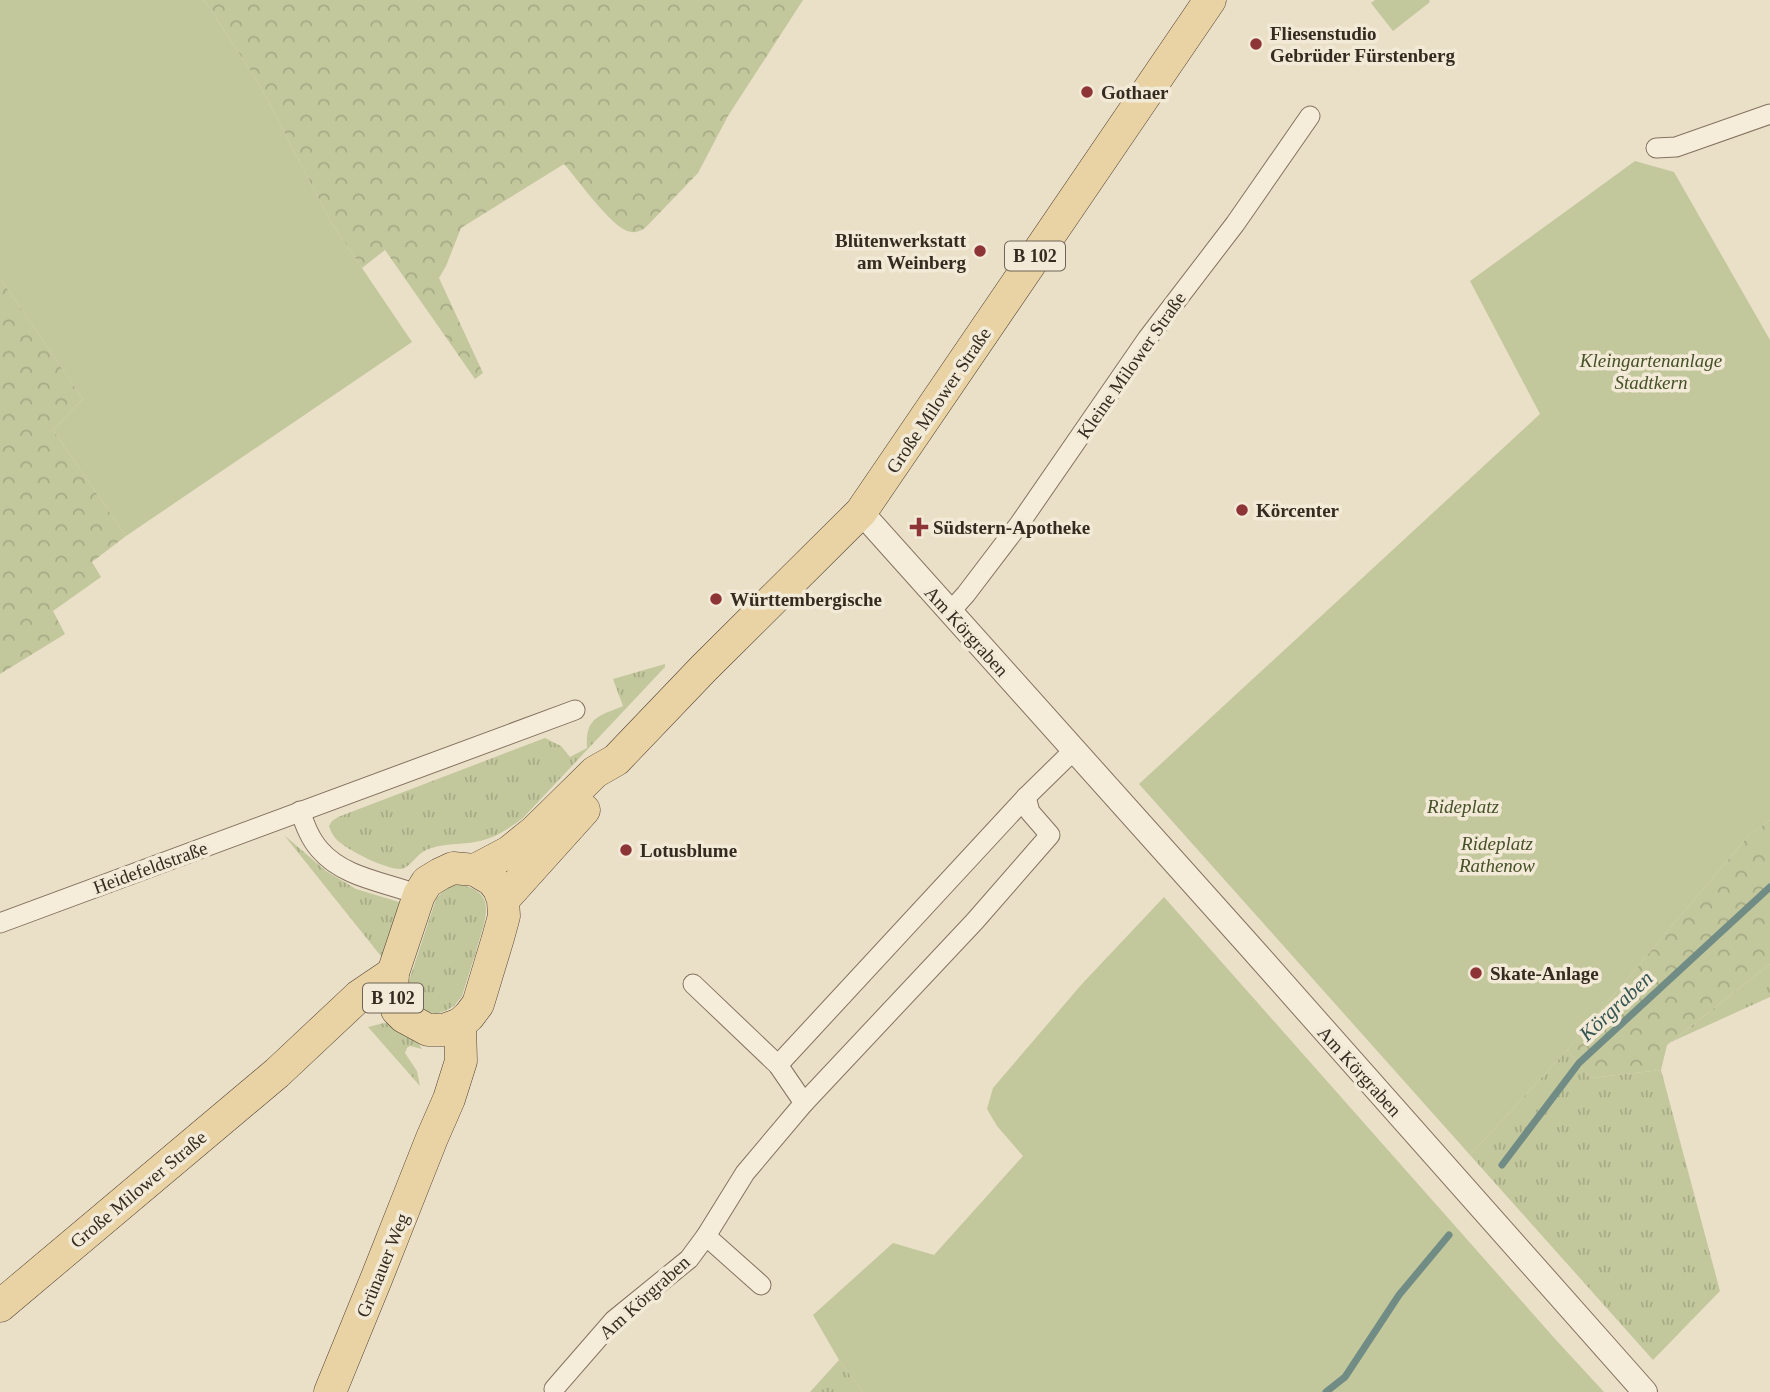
<svg xmlns="http://www.w3.org/2000/svg" width="1770" height="1392" font-family="'Times New Roman',serif">
  <defs>
    <pattern id="grass-tufts" width="24" height="20" patternUnits="userSpaceOnUse" patternTransform="scale(1.75)"><rect width="24" height="20" fill="#c2c79c"/><path d="M3 7l-1-3M5 7V3M7 7l1-3M15 17l-1-3M17 17v-4M19 17l1-3" fill="none" stroke="#a7ab86"/></pattern>
    <pattern id="forest-crowns" width="20" height="18" patternUnits="userSpaceOnUse" patternTransform="scale(1.75)"><rect width="20" height="18" fill="#c2c79c"/><path d="M2 6a3 3 0 1 1 6 0M12 15a3 3 0 1 1 6 0" fill="none" stroke="#a7ab86"/></pattern>
  </defs>
  <rect width="100%" height="100%" fill="#eae0c8"/>
  <g fill="url(#grass-tufts)">
    <path d="M 665,664 L 665,667 L 523,818 C 508,829 494,839 475,842 C 458,845 442,843 426,850 C 418,853 410,868 401,869 C 387,870 347,850 337,840 C 333,836 331,832 329,826 L 332,821 L 338,817 L 545,738 L 561,746 L 570,757 L 587,748 C 585,717 599,716 623,706 L 613,679 Z"/>
    <path d="M 284,835 L 326,871 L 356,889 L 399,902 L 398,925 L 384,960 Z"/>
    <path d="M 456,884 C 499,890 486,918 477,948 C 472,964 467,980 462,996 L 454,1006 L 445,1011 L 436,1014 L 423,1010 L 412,999 L 408,984 L 436,899 L 444,890 Z"/>
    <path d="M 1770,964 L 1770,997 L 1671,1042 Z"/>
    <path d="M 384,1023 C 398,1024 416,1037 422,1049 L 410,1046 L 407,1048 L 405,1053 L 417,1071 L 420,1086 L 368,1027 Z"/>
    <path d="M 1567,1050 L 1590,1078 L 1661,1070 L 1720,1291 L 1653,1360 L 1470,1155 Z"/>
    <path d="M 839,1360 L 863,1392 L 810,1392 Z"/>
  </g>
  <g fill="url(#forest-crowns)">
    <path d="M 203,0 L 803,0 L 728,116 L 698,173 L 646,227 C 640,232 633,234 625,230 C 608,222 578,180 564,164 L 461,228 L 446,266 L 439,278 L 483,373 L 475,379 L 385,250 L 362,268 L 331,222 L 259,84 L 209,7 Z"/>
    <path d="M 0,278 L 83,399 L 53,430 L 126,536 L 92,562 L 101,577 L 53,611 L 65,634 L 0,674 Z"/>
    <path d="M 1770,820 L 1770,964 L 1667,1045 L 1661,1070 L 1590,1078 L 1567,1050 L 1749,835 Z"/>
  </g>
  <g fill="#c2c79c">
    <path d="M 0,0 L 203,0 L 209,7 L 259,84 L 331,222 L 412,342 L 126,536 L 53,430 L 83,399 L 0,278 Z"/>
    <path d="M 1375,0 L 1429,0 L 1430,2 L 1393,31 L 1371,3 Z"/>
    <path d="M 1635,161 L 1674,172 L 1770,340 L 1770,820 L 1749,835 L 1567,1050 L 1470,1155 L 1139,784 L 1540,414 L 1470,281 Z"/>
    <path d="M 1164,897 L 1556,1340 L 1604,1392 L 863,1392 L 839,1360 L 813,1315 L 893,1243 L 934,1255 L 1023,1156 L 997,1126 L 987,1109 L 993,1088 L 1081,985 Z"/>
  </g>
  <g fill="none" stroke-linecap="round" stroke-linejoin="round">
    <g stroke="#708c85" stroke-width="7">
      <path d="M 1502,1165 L 1579,1063 L 1770,887"/>
      <path d="M 1326,1392 L 1345,1377 L 1399,1295 L 1449,1235"/>
    </g>
    <g stroke="#84725f" stroke-width="21">
      <g id="minor">
        <path d="M 1656,148 L 1676,147 L 1770,114"/>
        <path d="M 950,612 L 966,594 L 1020,523 L 1147,339 L 1235,224 L 1310,116"/>
        <path d="M 300,811 C 305,825 310,839 320,850 C 344,878 386,882 419,895"/>
        <path d="M 0,923 L 575,710"/>
        <path d="M 693,984 L 778,1065 L 804,1103"/>
        <path d="M 778,1065 L 1026,797 L 1074,750"/>
        <path d="M 706,1236 L 761,1285"/>
        <path d="M 554,1389 L 614,1320 L 689,1259 L 706,1236 L 745,1173 L 804,1103 L 975,921 L 1050,835 L 1030,812 L 1026,797"/>
      </g>
    </g>
    <g stroke="#84725f" stroke-width="26">
      <path id="tertiary" d="M 861,512 L 1247,943 L 1645,1392"/>
    </g>
    <g stroke="#524132" stroke-width="33">
      <g id="primary">
        <path d="M 475,870 L 509,852 L 535,831 L 595,772 L 616,760 L 704,668 L 861,512 L 1210,0"/>
        <path d="M 503,900 L 499,889 L 492,880 L 475,870 L 453,868 L 440,874 L 427,882 L 419,895 L 393,973 L 392,993 L 397,1010 L 404,1017 L 428,1030 L 444,1030 L 460,1024 L 469,1016 L 478,1004 L 498,938 L 504,916 L 503,900 L 584,810"/>
        <path d="M 0,1306 L 277,1073 L 359,996 L 393,973"/>
        <path d="M 330,1392 L 377,1277 L 432,1138 L 449,1099 L 461,1061 L 460,1024"/>
      </g>
    </g>
    <use href="#minor" stroke="#f5edda" stroke-width="19"/>
    <use href="#tertiary" stroke="#f5edda" stroke-width="24"/>
    <use href="#primary" stroke="#e9d3a4" stroke-width="32"/>
  </g>
  <g fill="#8d3536" stroke="#f2ead6" stroke-width="2.5">
    <circle cx="1256" cy="44" r="7"/>
    <circle cx="1087" cy="92" r="7"/>
    <circle cx="980" cy="251" r="7"/>
    <circle cx="1242" cy="510" r="7"/>
    <path d="M915.5 516.5h7v7h7v7h-7v7h-7v-7h-7v-7h7z"/>
    <circle cx="716" cy="599" r="7"/>
    <circle cx="626" cy="850" r="7"/>
    <circle cx="1476" cy="973" r="7"/>
  </g>
  <g text-anchor="middle" stroke-width="7" stroke-linejoin="round" paint-order="stroke">
    <g fill="#f2ead6" stroke="#6e6457" stroke-width="2">
      <rect x="1005" y="241.5" width="60" height="29" rx="5"/>
      <rect x="363" y="983.5" width="60" height="29" rx="5"/>
    </g>
    <g font-size="18" font-weight="bold" fill="#362b21">
      <text x="1035" y="262">B 102</text>
      <text x="393" y="1004">B 102</text>
    </g>
    <g font-size="19" font-weight="bold" fill="#362b21" stroke="#f2ead6" text-anchor="start">
      <text x="1270" y="40">Fliesenstudio<tspan x="1270" dy="22">Gebrüder Fürstenberg</tspan></text>
      <text x="1101" y="99">Gothaer</text>
      <text x="966" y="247" text-anchor="end">Blütenwerkstatt<tspan x="966" dy="22">am Weinberg</tspan></text>
      <text x="1256" y="517">Körcenter</text>
      <text x="933" y="534">Südstern-Apotheke</text>
      <text x="730" y="606">Württembergische</text>
      <text x="640" y="857">Lotusblume</text>
      <text x="1490" y="980">Skate-Anlage</text>
    </g>
    <g font-size="19" font-style="italic" fill="#465029" stroke="#f2ead6">
      <text x="1651" y="367">Kleingartenanlage<tspan x="1651" dy="22">Stadtkern</tspan></text>
      <text x="1463" y="813">Rideplatz</text>
      <text x="1497" y="850">Rideplatz<tspan x="1497" dy="22">Rathenow</tspan></text>
    </g>
    <g font-size="19" fill="#362b21" stroke="#f2ead6">
      <text transform="translate(1131 365) rotate(-55)" y="7">Kleine Milower Straße</text>
      <text transform="translate(938 400) rotate(-56)" y="7">Große Milower Straße</text>
      <text transform="translate(967 631) rotate(48)" y="7">Am Körgraben</text>
      <text transform="translate(150 867) rotate(-20)" y="7">Heidefeldstraße</text>
      <text transform="translate(1360 1071) rotate(48)" y="7">Am Körgraben</text>
      <text transform="translate(138 1189) rotate(-40)" y="7">Große Milower Straße</text>
      <text transform="translate(382 1265) rotate(-68)" y="7">Grünauer Weg</text>
      <text transform="translate(644 1297) rotate(-42)" y="7">Am Körgraben</text>
    </g>
    <g font-size="21" font-style="italic" fill="#325452" stroke="#f2ead6">
      <text transform="translate(1616 1006) rotate(-43)" y="7">Körgraben</text>
    </g>
  </g>
</svg>
